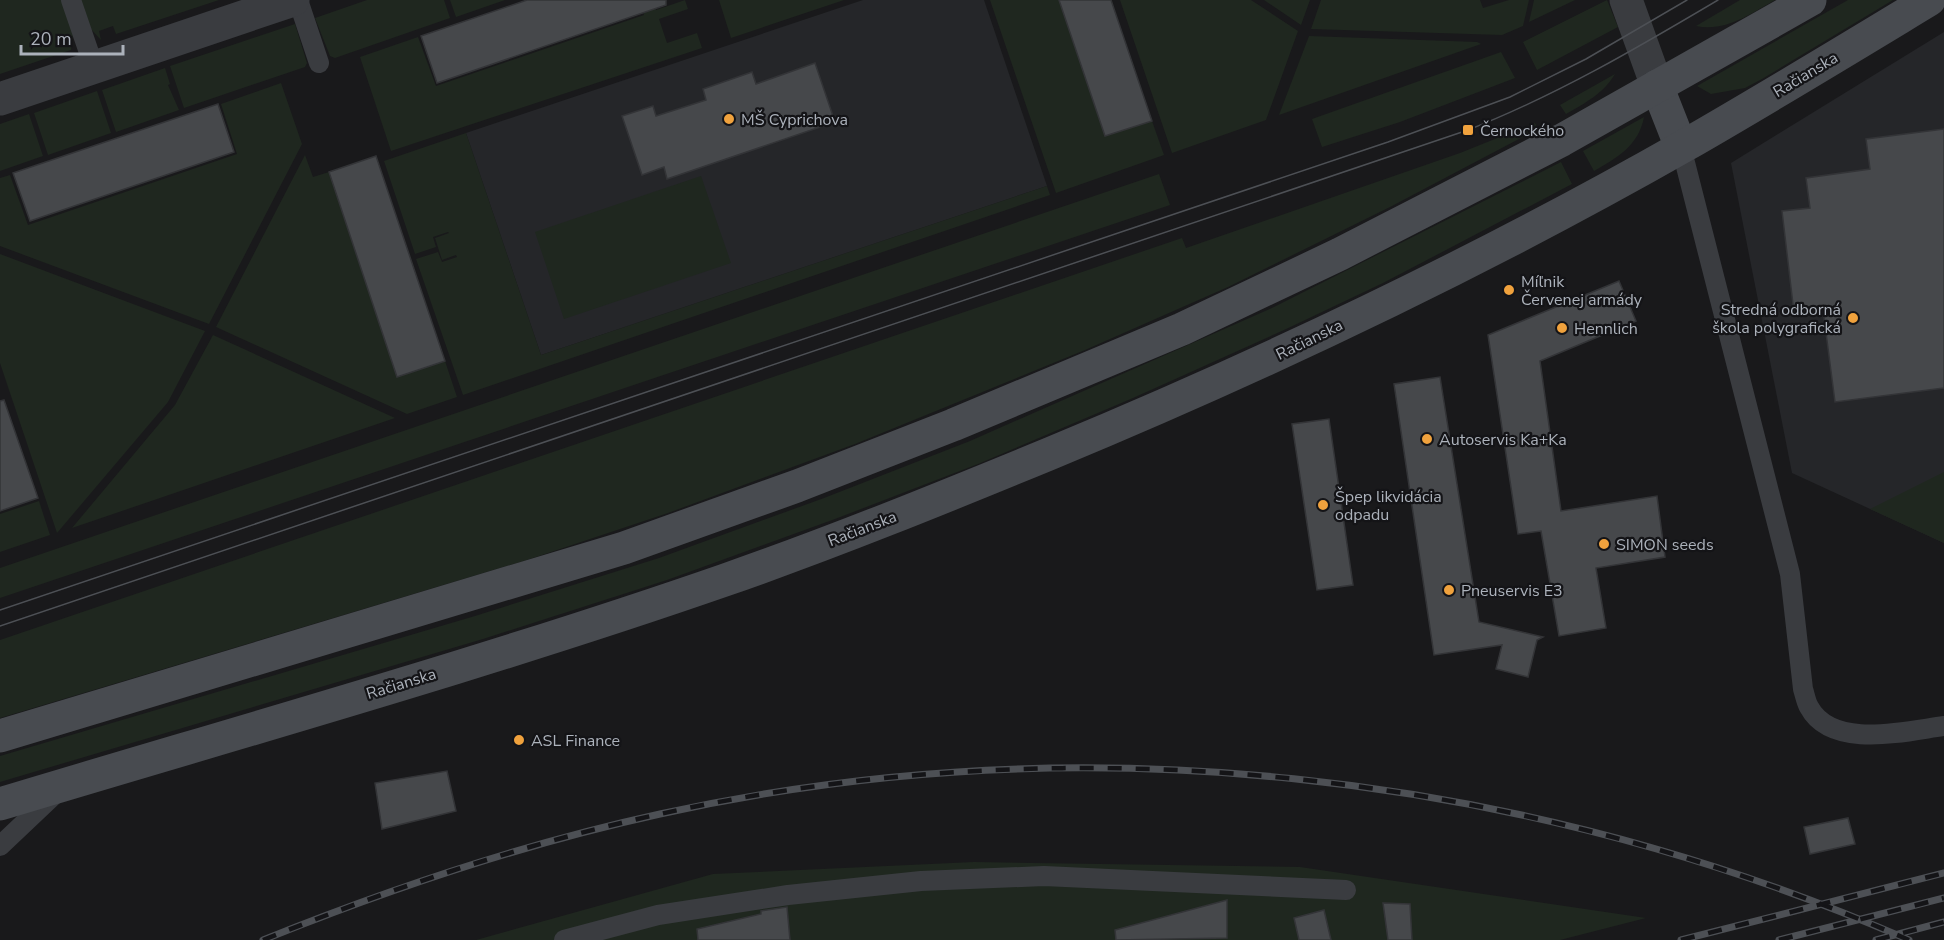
<svg xmlns="http://www.w3.org/2000/svg" width="1944" height="940" font-family="'Nunito Sans',sans-serif">
  <rect width="100%" height="100%" fill="#19191b"/>
  <g fill="#252629">
    <path d="M 863,0 L 984,0 L 1047,186 L 541,355 L 466,133 Z"/>
    <path d="M 1944,32 L 1944,543 L 1792,473 L 1731,163 Z"/>
  </g>
  <g fill="#1f271f">
    <path d="M 0,0 L 62,0 L 73,33 L 71,50 L 0,74 Z"/>
    <path d="M 80,0 L 219,0 L 116,34 L 113,26 L 99,31 L 101,40 L 90,28 Z"/>
    <path d="M 367,0 L 444,0 L 450,18 L 335,58 L 330,56 L 315,18 Z"/>
    <path d="M 450,0 L 505,0 L 456,17 Z"/>
    <path d="M 640,0 L 653,0 L 656,10 L 685,0 L 688,9 L 659,19 L 667,43 L 697,33 L 702,48 L 391,151 L 360,57 L 418,37 L 436,86 L 644,15 Z"/>
    <path d="M 719,0 L 844,0 L 731,38 Z"/>
    <path d="M 990,0 L 1059,0 L 1105,136 L 1152,121 L 1164,155 L 1056,193 Z"/>
    <path d="M 1120,0 L 1251,0 L 1298,31 L 1266,120 L 1172,153 Z"/>
    <path d="M 1264,0 L 1310,0 L 1301,25 Z"/>
    <path d="M 1321,0 L 1480,0 L 1483,8 L 1509,0 L 1529,0 L 1523,26 L 1502,35 L 1311,29 Z"/>
    <path d="M 1534,0 L 1575,0 L 1529,22 Z"/>
    <path d="M 1607,0 L 1618,27 L 1537,70 L 1523,42 Z"/>
    <path d="M 1740,0 L 1775,0 C 1750,14 1726,32 1696,26 Z"/>
    <path d="M 1848,0 L 1893,0 L 1762,79 L 1745,88 L 1711,94 L 1697,86 Z"/>
    <path d="M 295,24 L 307,63 L 305,67 L 184,108 L 170,66 Z"/>
    <path d="M 1309,36 L 1477,42 L 1481,44 L 1279,115 Z"/>
    <path d="M 1501,52 L 1515,78 L 1400,122 L 1322,147 L 1312,119 Z"/>
    <path d="M 165,68 L 170,84 L 168,85 L 179,110 L 116,132 L 102,90 Z"/>
    <path d="M 1615,74 C 1603,94 1585,103 1566,114 L 1560,105 Z"/>
    <path d="M 281,83 L 302,144 L 209,324 L 0,246 L 0,178 L 10,175 L 28,225 L 237,154 L 221,104 Z"/>
    <path d="M 97,91 L 111,133 L 48,155 L 34,113 Z"/>
    <path d="M 29,114 L 43,156 L 0,171 L 0,124 Z"/>
    <path d="M 1644,117 C 1639,145 1617,158 1594,171 L 1583,151 Z"/>
    <path d="M 1535,123 L 1538,129 L 1390,207 L 1228,287 L 1085,350 L 855,444 L 668,513 L 527,560 L 0,718 L 0,640 L 1182,238 L 1186,248 L 1460,153 Z"/>
    <path d="M 466,133 L 541,355 L 1047,186 L 1050,195 L 463,395 L 416,259 L 438,252 L 442,262 L 457,257 L 456,255 L 442,260 L 435,238 L 449,233 L 448,232 L 433,237 L 436,247 L 415,254 L 384,161 Z"/>
    <path d="M 305,155 L 313,177 L 329,172 L 397,376 L 445,361 L 457,397 L 407,414 L 216,327 Z"/>
    <path d="M 1561,162 L 1572,184 L 1383,283 L 1284,330 L 1133,398 L 978,464 L 835,519 L 667,580 L 483,639 L 0,782 L 0,756 L 475,616 L 659,558 L 824,498 L 970,441 L 1274,307 Z"/>
    <path d="M 1159,174 L 1170,205 L 0,598 L 0,568 Z"/>
    <path d="M 701,176 L 731,263 L 564,319 L 535,232 Z"/>
    <path d="M 0,254 L 205,331 L 168,402 L 57,533 L 0,363 Z"/>
    <path d="M 213,335 L 395,418 L 72,528 L 175,405 Z"/>
    <path d="M 1944,472 L 1944,543 L 1870,509 Z"/>
    <path d="M 39,501 L 50,535 L 0,552 L 0,514 Z"/>
    <path d="M 974,862 L 1300,867 L 1646,918 L 1560,940 L 476,940 L 713,874 Z"/>
  </g>
  <g fill="#46484b" stroke="#333437" stroke-width="1.5">
    <path d="M 527,0 L 666,0 L 666,5 L 437,83 L 421,36 Z"/>
    <path d="M 1059,0 L 1111,0 L 1152,121 L 1105,136 Z"/>
    <path d="M 815,63 L 835,122 L 667,179 L 664,167 L 642,175 L 622,116 L 653,106 L 656,116 L 706,100 L 703,89 L 752,72 L 756,84 Z"/>
    <path d="M 218,104 L 234,152 L 30,221 L 13,173 Z"/>
    <path d="M 1944,129 L 1944,388 L 1835,402 L 1823,310 L 1794,313 L 1782,211 L 1810,208 L 1806,178 L 1870,169 L 1866,139 Z"/>
    <path d="M 376,156 L 445,361 L 397,377 L 329,172 Z"/>
    <path d="M 1619,281 L 1636,321 L 1540,361 L 1561,511 L 1657,496 L 1665,557 L 1596,568 L 1606,628 L 1559,636 L 1541,531 L 1518,534 L 1488,335 Z"/>
    <path d="M 1440,377 L 1479,622 L 1543,637 L 1537,640 L 1528,677 L 1496,669 L 1502,645 L 1434,655 L 1394,384 Z"/>
    <path d="M 4,400 L 38,498 L 0,511 L 0,401 Z"/>
    <path d="M 1329,419 L 1353,585 L 1317,590 L 1292,424 Z"/>
    <path d="M 447,771 L 456,811 L 382,829 L 375,783 Z"/>
    <path d="M 1848,818 L 1855,844 L 1810,854 L 1804,827 Z"/>
    <path d="M 1227,900 L 1227,938 L 1116,940 L 1115,930 Z"/>
    <path d="M 1383,903 L 1410,904 L 1412,940 L 1388,940 Z"/>
    <path d="M 787,907 L 790,940 L 698,940 L 697,929 L 761,914 L 761,911 Z"/>
    <path d="M 1324,910 L 1331,940 L 1299,940 L 1294,918 Z"/>
  </g>
  <g fill="none" stroke-linecap="round" stroke-linejoin="round">
    <g stroke="#3a3c40" stroke-width="20">
      <path d="M 71,0 L 94,67"/>
      <path d="M 298,0 L 319,63"/>
      <path d="M 1681,147 L 1790,574 L 1803,689 C 1805,695 1806,702 1809,707 C 1832,750 1906,731 1944,726"/>
      <path d="M 0,846 L 57,792"/>
      <path d="M 564,940 L 658,915 L 788,895 L 921,881 L 1044,876 L 1346,890"/>
    </g>
    <g stroke="#3a3c40" stroke-width="33">
      <path d="M 1626,0 L 1657,86"/>
      <path d="M 0,99 L 293,0"/>
    </g>
    <g stroke="#484b50" stroke-width="33">
      <path d="M 1657,86 L 1681,147"/>
      <path d="M 0,736 L 624,548 L 797,486 L 953,425 L 1182,329 L 1340,254 L 1562,140 L 1810,0"/>
      <path d="M 0,804 C 242,731 486,663 725,580 C 834,542 942,498 1049,454 C 1266,364 1480,262 1684,146 C 1766,99 1848,49 1929,0"/>
    </g>
    <g stroke="#4d5055" stroke-width="1.5">
      <path d="M 0,610 L 1388,142 L 1510,97 L 1586,59 L 1687,0"/>
      <path d="M 0,626 L 1468,130 C 1557,95 1637,48 1718,0"/>
    </g>
    <g stroke="#4d5055" stroke-width="7">
      <g id="rail">
        <path d="M 263,940 C 392,888 523,844 660,814 C 1076,722 1518,770 1909,940"/>
        <path d="M 1681,940 L 1944,873"/>
        <path d="M 1779,940 L 1944,898"/>
        <path d="M 1876,940 L 1944,922"/>
      </g>
    </g>
    <use href="#rail" stroke="#141417" stroke-width="4.5" stroke-dasharray="14" stroke-linecap="butt"/>
  </g>
  <g fill="#f0a23d" stroke="#141417" stroke-width="2">
    <circle cx="729" cy="119" r="6"/>
    <rect x="1462" y="124" width="12" height="12" rx="3"/>
    <circle cx="1509" cy="290" r="6"/>
    <circle cx="1853" cy="318" r="6"/>
    <circle cx="1562" cy="328" r="6"/>
    <circle cx="1427" cy="439" r="6"/>
    <circle cx="1323" cy="505" r="6"/>
    <circle cx="1604" cy="544" r="6"/>
    <circle cx="1449" cy="590" r="6"/>
    <circle cx="519" cy="740" r="6"/>
  </g>
  <g text-anchor="middle" stroke-width="4.5" stroke-linejoin="round" paint-order="stroke">
    <g font-size="16" fill="#acb2bb" stroke="#141417">
      <text transform="translate(1805 74) rotate(-31)" y="6">Račianska</text>
      <text transform="translate(1309 339) rotate(-26)" y="6">Račianska</text>
      <text transform="translate(862 528) rotate(-21)" y="6">Račianska</text>
      <text transform="translate(401 683) rotate(-17)" y="6">Račianska</text>
    </g>
    <g font-size="16" fill="#acb2bb" stroke="#141417" text-anchor="start">
      <text x="741" y="125">MŠ Cyprichova</text>
      <text x="1480" y="136">Černockého</text>
      <text x="1521" y="287">Míľnik<tspan x="1521" dy="18">Červenej armády</tspan></text>
      <text x="1841" y="315" text-anchor="end">Stredná odborná<tspan x="1841" dy="18">škola polygrafická</tspan></text>
      <text x="1574" y="334">Hennlich</text>
      <text x="1439" y="445">Autoservis Ka+Ka</text>
      <text x="1335" y="502">Špep likvidácia<tspan x="1335" dy="18">odpadu</tspan></text>
      <text x="1616" y="550">SIMON seeds</text>
      <text x="1461" y="596">Pneuservis E3</text>
      <text x="531" y="746">ASL Finance</text>
    </g>
  </g>
  <path d="M21 45v9h102v-9" fill="none" stroke="#acb2bb" stroke-width="3"/>
  <text x="30" y="45" font-size="18" fill="#acb2bb" stroke="#141417" stroke-width="4.5" paint-order="stroke">20 m</text>
</svg>
